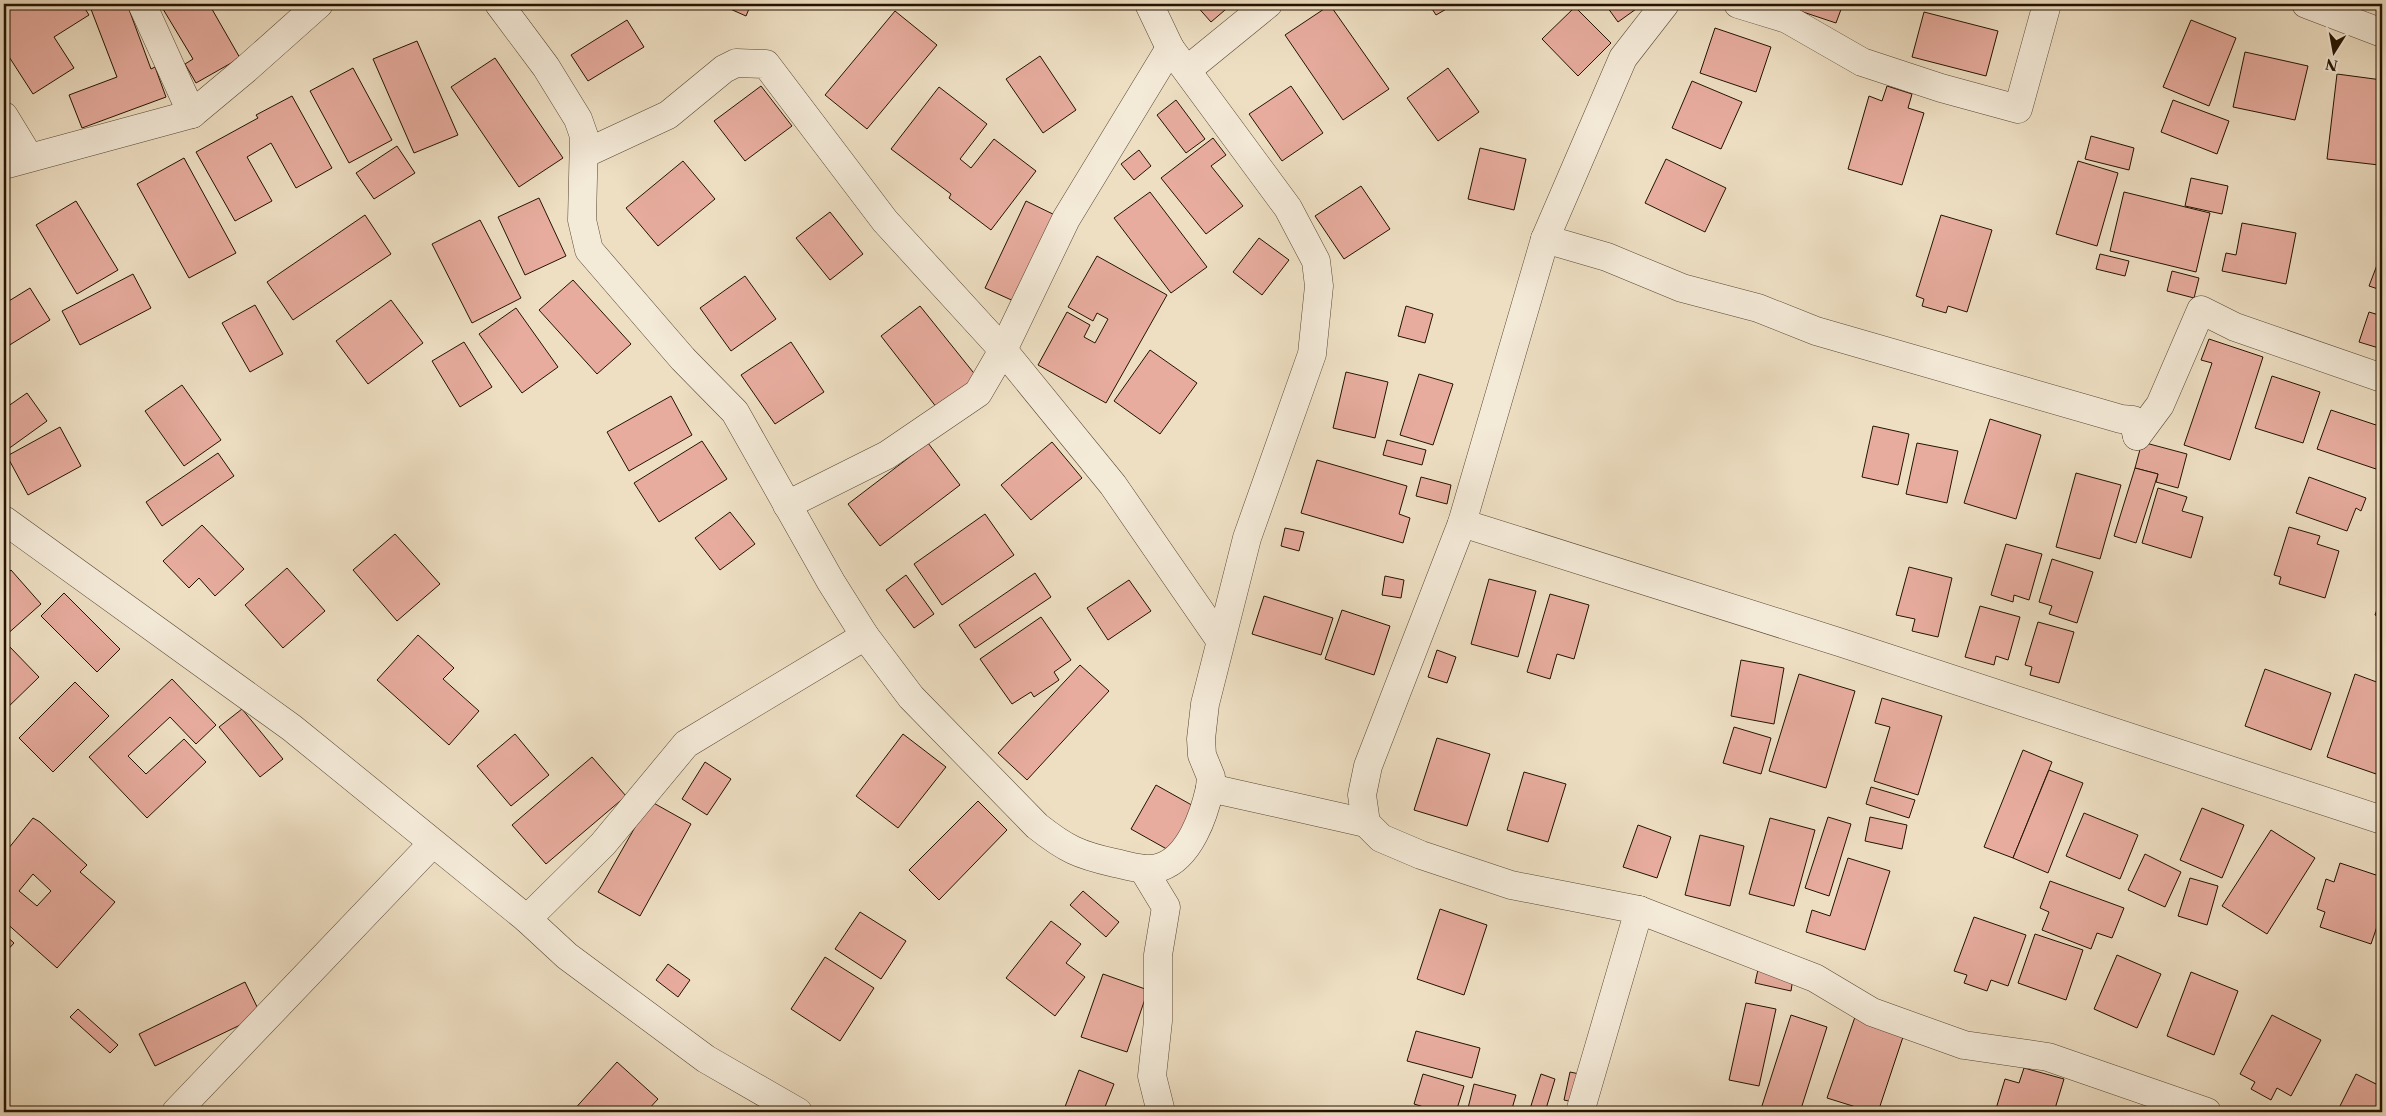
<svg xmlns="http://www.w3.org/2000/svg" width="2386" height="1116" font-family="'Libre Caslon Text',serif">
  <rect width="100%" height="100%" fill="#eedfc3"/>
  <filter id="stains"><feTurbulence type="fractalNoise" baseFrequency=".004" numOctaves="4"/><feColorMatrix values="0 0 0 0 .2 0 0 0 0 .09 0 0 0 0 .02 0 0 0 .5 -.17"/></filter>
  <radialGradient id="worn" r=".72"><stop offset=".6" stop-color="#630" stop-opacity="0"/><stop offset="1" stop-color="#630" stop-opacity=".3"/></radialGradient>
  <g fill="#e7ac9e" stroke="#241301" fill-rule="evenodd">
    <path d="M 11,4 L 82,4 L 89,15 L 54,37 L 74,68 L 33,94 L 4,49 L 4,8 Z"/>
    <path d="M 89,4 L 127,4 L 151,69 L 155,67 L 166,97 L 82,128 L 69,95 L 117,77 Z"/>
    <path d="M 160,4 L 209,4 L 240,58 L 196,83 L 185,64 L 193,59 Z"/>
    <path d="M 719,4 L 751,4 L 746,16 Z"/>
    <path d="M 1195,4 L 1232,4 L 1211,22 Z"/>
    <path d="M 1429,4 L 1455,4 L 1436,15 Z"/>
    <path d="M 1605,4 L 1643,4 L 1618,22 Z"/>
    <path d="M 1779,4 L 1843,4 L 1836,23 Z"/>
    <path d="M 1330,5 L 1389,89 L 1343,120 L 1285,35 Z"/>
    <path d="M 1575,7 L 1611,43 L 1578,76 L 1542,39 Z"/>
    <path d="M 895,11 L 937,45 L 867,129 L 825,95 Z"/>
    <path d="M 1924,12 L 1998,31 L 1986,76 L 1912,57 Z"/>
    <path d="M 627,20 L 644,47 L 588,81 L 571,55 Z"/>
    <path d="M 2191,20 L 2236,38 L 2209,106 L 2163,87 Z"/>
    <path d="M 1715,28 L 1771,47 L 1756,92 L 1700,73 Z"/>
    <path d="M 417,41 L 458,135 L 414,153 L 373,59 Z"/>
    <path d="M 2245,52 L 2308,66 L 2295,120 L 2233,107 Z"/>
    <path d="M 1040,56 L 1076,110 L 1043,133 L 1006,79 Z"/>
    <path d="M 495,58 L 563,158 L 519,187 L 451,87 Z"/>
    <path d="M 353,68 L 392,140 L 349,163 L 310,91 Z"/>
    <path d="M 1448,68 L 1479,112 L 1438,141 L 1407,98 Z"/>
    <path d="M 2337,74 L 2382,80 L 2382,141 L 2379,165 L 2327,159 Z"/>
    <path d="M 1692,81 L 1742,102 L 1721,149 L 1672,128 Z"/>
    <path d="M 761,86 L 792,126 L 745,161 L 714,121 Z"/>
    <path d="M 1291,86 L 1323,133 L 1282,161 L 1249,114 Z"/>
    <path d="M 1887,86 L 1912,94 L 1908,108 L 1924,113 L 1902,185 L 1848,169 L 1869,96 L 1882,101 Z"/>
    <path d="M 939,87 L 987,124 L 960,159 L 971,168 L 994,139 L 1036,171 L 991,230 L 949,198 L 951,194 L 891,149 Z"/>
    <path d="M 292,96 L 332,168 L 296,188 L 271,143 L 247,157 L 272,201 L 235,221 L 196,152 L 258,118 L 256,115 Z"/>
    <path d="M 1176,100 L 1205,139 L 1186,153 L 1157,115 Z"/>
    <path d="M 2173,100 L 2229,121 L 2217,154 L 2161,132 Z"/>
    <path d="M 2091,136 L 2134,148 L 2129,170 L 2085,159 Z"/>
    <path d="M 1213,138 L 1226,155 L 1211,166 L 1243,206 L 1206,234 L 1161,178 Z"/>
    <path d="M 397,146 L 415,173 L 374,199 L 356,173 Z"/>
    <path d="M 1480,148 L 1526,159 L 1514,210 L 1468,199 Z"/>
    <path d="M 1139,150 L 1151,166 L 1134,180 L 1121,164 Z"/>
    <path d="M 184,158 L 236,253 L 189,278 L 137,184 Z"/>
    <path d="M 1666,159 L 1726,188 L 1705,232 L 1645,203 Z"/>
    <path d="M 683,161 L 715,199 L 658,246 L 626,208 Z"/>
    <path d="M 2078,161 L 2118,173 L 2097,246 L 2056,234 Z"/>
    <path d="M 2191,178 L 2228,186 L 2222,214 L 2185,206 Z"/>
    <path d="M 1361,186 L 1390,229 L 1344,259 L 1315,216 Z"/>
    <path d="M 1150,192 L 1207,267 L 1171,293 L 1114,218 Z"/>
    <path d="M 2124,192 L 2210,213 L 2196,272 L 2110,251 Z"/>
    <path d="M 539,198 L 566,256 L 525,275 L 498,217 Z"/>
    <path d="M 76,201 L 118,270 L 77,294 L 36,225 Z"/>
    <path d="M 1026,201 L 1059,217 L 1018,303 L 985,288 Z"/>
    <path d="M 830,212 L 863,254 L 830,280 L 796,238 Z"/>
    <path d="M 365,215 L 391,254 L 293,320 L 267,282 Z"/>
    <path d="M 1941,215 L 1992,230 L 1967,312 L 1948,306 L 1946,313 L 1922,306 L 1924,299 L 1916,296 Z"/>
    <path d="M 480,220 L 521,298 L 472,323 L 432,244 Z"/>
    <path d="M 2242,223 L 2296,233 L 2286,284 L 2222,271 L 2226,253 L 2236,255 Z"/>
    <path d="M 1259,238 L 1289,260 L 1262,295 L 1233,272 Z"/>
    <path d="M 2382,252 L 2382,304 L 2377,301 L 2381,290 L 2369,286 Z"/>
    <path d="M 2100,254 L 2129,261 L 2125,276 L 2096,269 Z"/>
    <path d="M 1097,256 L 1167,295 L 1106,403 L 1038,365 L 1067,312 L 1090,325 L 1084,337 L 1095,343 L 1108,319 L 1097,313 L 1093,321 L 1068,307 Z"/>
    <path d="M 2172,271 L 2199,278 L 2194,298 L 2167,291 Z"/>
    <path d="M 133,274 L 151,308 L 80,345 L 62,311 Z"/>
    <path d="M 745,276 L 776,319 L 731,351 L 700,308 Z"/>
    <path d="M 573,280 L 631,344 L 597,374 L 539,310 Z"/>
    <path d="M 30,288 L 50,320 L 8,346 L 4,340 L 4,304 Z"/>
    <path d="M 391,300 L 423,343 L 368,384 L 336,341 Z"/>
    <path d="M 255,305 L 283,354 L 250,372 L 222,323 Z"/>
    <path d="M 920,306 L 977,377 L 937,408 L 881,336 Z"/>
    <path d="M 1406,306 L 1433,314 L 1425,343 L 1398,336 Z"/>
    <path d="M 516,308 L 558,367 L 522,393 L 479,334 Z"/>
    <path d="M 2369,312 L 2382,316 L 2382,349 L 2359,342 Z"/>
    <path d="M 2209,339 L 2263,357 L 2230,460 L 2184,445 L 2212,363 L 2201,360 Z"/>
    <path d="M 464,342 L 492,387 L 460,407 L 432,361 Z"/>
    <path d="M 791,342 L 824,392 L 775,424 L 741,375 Z"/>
    <path d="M 1150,350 L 1197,383 L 1160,434 L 1114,401 Z"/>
    <path d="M 1346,372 L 1388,382 L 1375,438 L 1333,428 Z"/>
    <path d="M 1419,374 L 1453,384 L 1433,445 L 1400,435 Z"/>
    <path d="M 2272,376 L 2320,392 L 2303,443 L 2255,428 Z"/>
    <path d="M 182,385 L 221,440 L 184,466 L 145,411 Z"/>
    <path d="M 27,393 L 47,421 L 4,452 L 4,409 Z"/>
    <path d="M 671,396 L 692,435 L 629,471 L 607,432 Z"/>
    <path d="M 2331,410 L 2382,427 L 2382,451 L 2376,469 L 2317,449 Z"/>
    <path d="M 1990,419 L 2041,435 L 2016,519 L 1964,503 Z"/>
    <path d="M 1873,426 L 1909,434 L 1898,485 L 1862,477 Z"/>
    <path d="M 60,427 L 81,466 L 28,495 L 7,456 Z"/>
    <path d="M 1387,440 L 1426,450 L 1422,465 L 1383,455 Z"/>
    <path d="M 702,441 L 727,479 L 659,522 L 634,483 Z"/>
    <path d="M 1052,442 L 1082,478 L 1031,520 L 1001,485 Z"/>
    <path d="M 2142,442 L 2187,454 L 2178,488 L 2156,482 L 2158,474 L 2135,468 Z"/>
    <path d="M 928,443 L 960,485 L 880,546 L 848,504 Z"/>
    <path d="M 1917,443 L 1958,451 L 1947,503 L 1906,494 Z"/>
    <path d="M 218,453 L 234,476 L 162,526 L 146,502 Z"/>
    <path d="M 1317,460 L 1407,486 L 1399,514 L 1410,518 L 1403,543 L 1301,513 Z"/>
    <path d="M 2135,468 L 2158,474 L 2136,543 L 2114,536 Z"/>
    <path d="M 2076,473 L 2121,485 L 2100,559 L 2056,547 Z"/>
    <path d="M 1421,477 L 1451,485 L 1447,504 L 1416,496 Z"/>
    <path d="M 2309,477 L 2366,498 L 2361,511 L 2356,508 L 2347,531 L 2296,513 Z"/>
    <path d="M 2158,488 L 2187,497 L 2182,511 L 2203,517 L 2191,558 L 2142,543 Z"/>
    <path d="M 730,512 L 755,544 L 720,570 L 695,538 Z"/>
    <path d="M 985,514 L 1014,555 L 942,605 L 914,564 Z"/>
    <path d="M 202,525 L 244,569 L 215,596 L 199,578 L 189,588 L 163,561 Z"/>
    <path d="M 2289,527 L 2320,536 L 2317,544 L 2339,551 L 2325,598 L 2279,584 L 2281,577 L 2274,575 Z"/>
    <path d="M 1285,528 L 1304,532 L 1299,551 L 1281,546 Z"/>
    <path d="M 395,534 L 440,584 L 397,621 L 353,570 Z"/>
    <path d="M 2006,544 L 2042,554 L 2029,600 L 2014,595 L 2013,602 L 1991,595 Z"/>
    <path d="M 2052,559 L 2093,572 L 2077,623 L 2049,614 L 2052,606 L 2039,602 Z"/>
    <path d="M 1909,567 L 1952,578 L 1938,637 L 1912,631 L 1915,619 L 1896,615 Z"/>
    <path d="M 287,568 L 325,611 L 283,648 L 245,605 Z"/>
    <path d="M 11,570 L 41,604 L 4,637 L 4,577 Z"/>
    <path d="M 1035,573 L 1051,597 L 975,648 L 959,625 Z"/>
    <path d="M 906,575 L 934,614 L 914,628 L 886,590 Z"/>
    <path d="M 1385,576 L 1404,580 L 1401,598 L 1382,595 Z"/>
    <path d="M 1489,579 L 1536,591 L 1518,657 L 1471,644 Z"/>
    <path d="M 1129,580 L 1151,611 L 1108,640 L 1087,608 Z"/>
    <path d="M 64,593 L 120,649 L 97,672 L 41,616 Z"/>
    <path d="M 1550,594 L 1589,605 L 1574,659 L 1557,654 L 1550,679 L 1527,672 Z"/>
    <path d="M 1264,596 L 1333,618 L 1321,655 L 1252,634 Z"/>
    <path d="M 2382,596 L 2382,618 L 2375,615 Z"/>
    <path d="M 1980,606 L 2020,617 L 2008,660 L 1996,656 L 1994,665 L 1965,657 Z"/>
    <path d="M 1342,610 L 1390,626 L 1374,675 L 1325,659 Z"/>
    <path d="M 1041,617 L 1071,660 L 1054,672 L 1059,680 L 1034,697 L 1031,692 L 1012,704 L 980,659 Z"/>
    <path d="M 2038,622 L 2074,632 L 2059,683 L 2030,675 L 2032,667 L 2025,665 Z"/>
    <path d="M 418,635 L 454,668 L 443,679 L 479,711 L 449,745 L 377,680 Z"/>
    <path d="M 8,645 L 39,677 L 4,711 L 4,649 Z"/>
    <path d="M 1437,650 L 1456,657 L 1447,683 L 1428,677 Z"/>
    <path d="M 1741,660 L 1784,668 L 1774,724 L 1731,716 Z"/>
    <path d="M 1080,665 L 1109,691 L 1027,780 L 998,753 Z"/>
    <path d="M 2265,669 L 2331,693 L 2311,750 L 2245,726 Z"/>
    <path d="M 1799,674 L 1855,691 L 1826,788 L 1769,771 Z"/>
    <path d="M 2355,674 L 2382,684 L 2382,776 L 2327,757 Z"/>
    <path d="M 172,679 L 216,725 L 196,744 L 170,717 L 128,756 L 146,774 L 184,739 L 206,762 L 147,818 L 89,757 Z"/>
    <path d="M 75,682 L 109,716 L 53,772 L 19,738 Z"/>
    <path d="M 1882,698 L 1942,716 L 1918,795 L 1874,781 L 1890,727 L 1875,723 Z"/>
    <path d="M 242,709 L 283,759 L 260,777 L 219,727 Z"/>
    <path d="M 1734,727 L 1771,738 L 1761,774 L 1723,763 Z"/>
    <path d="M 515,734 L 549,775 L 511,806 L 477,766 Z"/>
    <path d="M 903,734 L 946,767 L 898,828 L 856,796 Z"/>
    <path d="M 1437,738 L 1490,754 L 1467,826 L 1414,810 Z"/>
    <path d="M 2023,750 L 2052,762 L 2013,858 L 1984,847 Z"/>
    <path d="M 592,757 L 626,796 L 546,864 L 512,825 Z"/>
    <path d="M 705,762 L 731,779 L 707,815 L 682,799 Z"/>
    <path d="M 2049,770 L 2083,783 L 2048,873 L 2013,858 Z"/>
    <path d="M 1524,772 L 1566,784 L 1548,842 L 1507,830 Z"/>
    <path d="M 1156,785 L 1197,808 L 1172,852 L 1131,829 Z"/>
    <path d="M 1871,787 L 1915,800 L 1909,818 L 1866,804 Z"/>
    <path d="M 650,801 L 691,824 L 640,916 L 598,892 Z"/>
    <path d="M 978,801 L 1007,830 L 939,900 L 909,870 Z"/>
    <path d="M 2202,808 L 2244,825 L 2222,878 L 2180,860 Z"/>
    <path d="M 2084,813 L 2138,835 L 2120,879 L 2066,856 Z"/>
    <path d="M 1828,817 L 1851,824 L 1829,896 L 1805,888 Z"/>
    <path d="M 1870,817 L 1907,825 L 1902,849 L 1865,841 Z"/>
    <path d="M 33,818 L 40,822 L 87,865 L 80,872 L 115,902 L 57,968 L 4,921 L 4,854 ZM 33,874 L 51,891 L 37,906 L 19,891 Z"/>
    <path d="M 1770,818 L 1815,830 L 1794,906 L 1749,894 Z"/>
    <path d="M 1638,825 L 1671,837 L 1657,878 L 1623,867 Z"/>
    <path d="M 2271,830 L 2315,858 L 2267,934 L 2222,906 Z"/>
    <path d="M 1700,835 L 1744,846 L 1730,906 L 1685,895 Z"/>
    <path d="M 2145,854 L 2181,872 L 2165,907 L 2128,890 Z"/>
    <path d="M 1848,858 L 1890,871 L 1865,950 L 1806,932 L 1812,910 L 1830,916 Z"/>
    <path d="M 2340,863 L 2382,877 L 2382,912 L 2371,944 L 2320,927 L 2325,912 L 2317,909 L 2326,879 L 2334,882 Z"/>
    <path d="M 2190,878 L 2218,886 L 2207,925 L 2178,916 Z"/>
    <path d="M 2050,881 L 2124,908 L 2112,938 L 2097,933 L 2091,949 L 2042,930 L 2049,912 L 2040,908 Z"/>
    <path d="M 1083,891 L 1119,922 L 1106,937 L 1070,905 Z"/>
    <path d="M 1440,909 L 1487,925 L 1464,995 L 1417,979 Z"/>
    <path d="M 860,912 L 906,941 L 881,979 L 835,949 Z"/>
    <path d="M 1974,917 L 2026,935 L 2008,986 L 1991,980 L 1987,991 L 1964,983 L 1967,975 L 1954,971 Z"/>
    <path d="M 1051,921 L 1081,944 L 1066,963 L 1085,977 L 1055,1016 L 1006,978 Z"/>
    <path d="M 4,934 L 14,943 L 4,954 Z"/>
    <path d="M 2035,934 L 2083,950 L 2066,1000 L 2018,983 Z"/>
    <path d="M 2117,955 L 2161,974 L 2137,1028 L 2094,1009 Z"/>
    <path d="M 825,957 L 874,988 L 840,1041 L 791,1009 Z"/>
    <path d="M 668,964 L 690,980 L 678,997 L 656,980 Z"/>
    <path d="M 1759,965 L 1794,972 L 1791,991 L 1755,983 Z"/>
    <path d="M 2191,972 L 2238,991 L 2214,1055 L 2167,1036 Z"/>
    <path d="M 1103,974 L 1148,990 L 1127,1052 L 1081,1037 Z"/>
    <path d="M 245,982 L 261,1015 L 155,1066 L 139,1034 Z"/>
    <path d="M 1746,1003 L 1776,1009 L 1759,1086 L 1729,1080 Z"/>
    <path d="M 78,1009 L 118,1045 L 110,1053 L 70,1017 Z"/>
    <path d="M 1791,1015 L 1827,1027 L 1800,1112 L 1760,1112 Z"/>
    <path d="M 2272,1015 L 2321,1040 L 2291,1096 L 2277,1088 L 2271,1100 L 2251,1089 L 2255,1082 L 2240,1074 Z"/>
    <path d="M 1855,1017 L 1904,1034 L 1878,1112 L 1872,1112 L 1827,1098 Z"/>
    <path d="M 1416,1031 L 1480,1048 L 1472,1078 L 1407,1061 Z"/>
    <path d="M 617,1062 L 658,1099 L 646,1112 L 572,1112 Z"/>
    <path d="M 2024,1068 L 2064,1079 L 2054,1112 L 1995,1112 L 2005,1079 L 2019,1083 Z"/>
    <path d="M 1079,1070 L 1114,1084 L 1103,1112 L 1063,1112 Z"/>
    <path d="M 1570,1072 L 1584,1075 L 1578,1103 L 1564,1100 Z"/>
    <path d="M 1423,1074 L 1464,1086 L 1456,1112 L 1440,1112 L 1414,1104 Z"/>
    <path d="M 1541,1074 L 1555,1079 L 1545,1112 L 1529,1112 Z"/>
    <path d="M 2356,1074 L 2382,1087 L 2382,1112 L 2337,1112 Z"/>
    <path d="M 1474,1084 L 1516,1095 L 1511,1112 L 1467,1112 Z"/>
  </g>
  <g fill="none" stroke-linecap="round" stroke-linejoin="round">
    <g stroke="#564632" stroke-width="29">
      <g id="minor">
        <path d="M 142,4 L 192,114"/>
        <path d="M 499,4 L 546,67 L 578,119 L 584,136 L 582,220 L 589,250 L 683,359 L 735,412 L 831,582 L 865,636 L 911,697 L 1037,826 C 1066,849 1079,855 1115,863 C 1130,866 1146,872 1161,867 C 1190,857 1204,815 1210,788 L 1366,823"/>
        <path d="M 1149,4 L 1170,48 L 1288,208 L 1316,261 L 1319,286 L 1312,354 L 1247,538 L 1205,704 L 1201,739 L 1202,755 L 1211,777 L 1210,788"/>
        <path d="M 1738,4 L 1787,19 L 1862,62 L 1941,88 L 2018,109 L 2047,4"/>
        <path d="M 2306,4 L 2382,33"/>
        <path d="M 1187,70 L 1268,4"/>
        <path d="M 4,116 L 29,157"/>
        <path d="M 584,154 L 668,115 L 724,69 L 736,63 L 766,64 L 885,221 L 1003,350 L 1113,485 L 1220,640"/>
        <path d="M 4,165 L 192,114 L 246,69 L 319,4"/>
        <path d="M 1545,239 L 1607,257 L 1682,288 L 1758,308 L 1816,331 L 2121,419 L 2133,420 L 2137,436"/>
        <path d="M 2137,436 L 2160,405 L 2201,310 L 2235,327 L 2382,378"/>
        <path d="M 787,505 L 887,455 L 978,393 L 1003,350 L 1066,219 L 1170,48"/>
        <path d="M 4,520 L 292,728 L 527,919 L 567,956 L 706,1059 L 798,1112"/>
        <path d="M 1462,523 L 1842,643 L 2382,820"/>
        <path d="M 1143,869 L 1166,907 L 1158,955 L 1158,1021 L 1152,1076 L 1161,1112"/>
        <path d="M 1639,910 L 1815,978 L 1872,1012 L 1964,1045 L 2048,1057 L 2207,1112"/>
        <path d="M 527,919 L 603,844 L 686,744 L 865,636"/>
        <path d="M 176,1112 L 432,844"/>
        <path d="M 1580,1112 L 1639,910 L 1511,885 L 1421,855 L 1381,838 L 1366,823 L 1362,795 L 1368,766 L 1462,523 L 1545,239 L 1623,58 L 1665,4"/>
      </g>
    </g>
    <use href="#minor" stroke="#f4ead8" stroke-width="28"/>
  </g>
  <rect width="2386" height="1116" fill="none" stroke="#eedfc3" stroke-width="20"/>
  <rect x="5" y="5" width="2376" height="1106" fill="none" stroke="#241301" stroke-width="2.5"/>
  <rect x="10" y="10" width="2366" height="1096" fill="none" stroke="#241301"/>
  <g transform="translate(2334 52) rotate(191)" stroke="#f4ead8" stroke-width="4" paint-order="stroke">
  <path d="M0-4L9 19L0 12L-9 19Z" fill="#241301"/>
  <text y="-8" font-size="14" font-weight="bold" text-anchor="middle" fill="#241301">N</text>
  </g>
  <rect width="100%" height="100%" filter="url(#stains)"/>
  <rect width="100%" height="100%" fill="url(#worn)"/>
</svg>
